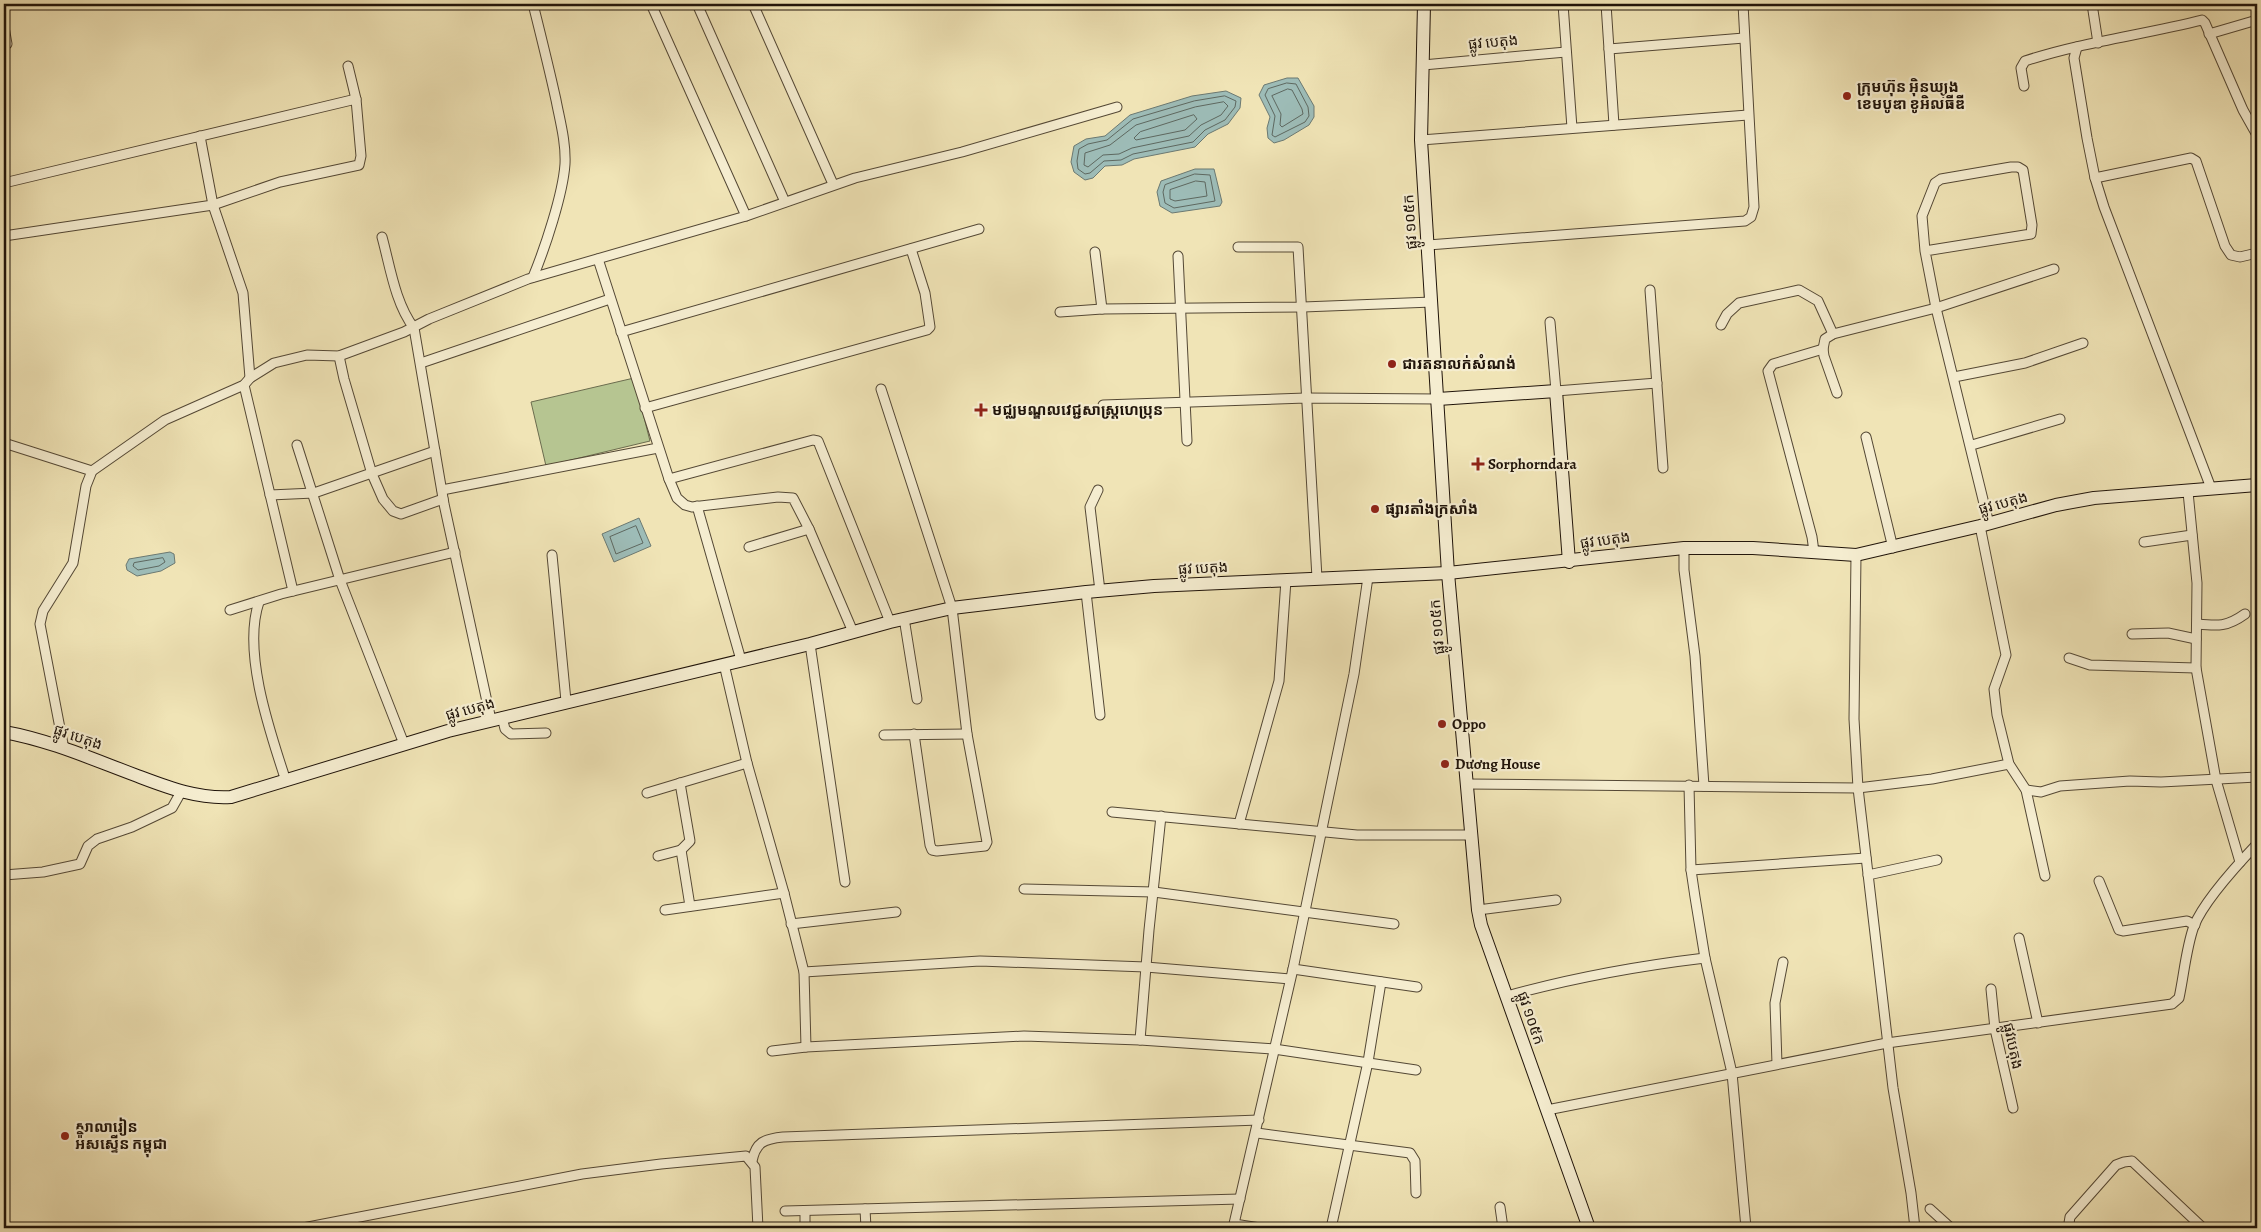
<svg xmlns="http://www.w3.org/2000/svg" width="2261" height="1232" font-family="Alegreya,'Noto Sans Khmer',serif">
  <rect width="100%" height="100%" fill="#f0e4b6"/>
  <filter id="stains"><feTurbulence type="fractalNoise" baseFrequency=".004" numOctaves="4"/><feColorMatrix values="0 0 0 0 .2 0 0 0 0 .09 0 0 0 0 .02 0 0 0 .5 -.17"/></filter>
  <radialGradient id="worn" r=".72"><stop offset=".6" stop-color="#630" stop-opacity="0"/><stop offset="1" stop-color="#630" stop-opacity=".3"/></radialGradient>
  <path fill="#b6c591" stroke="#6b6c4e" d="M 634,378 L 650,441 L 546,466 L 531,402 Z"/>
  <g fill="#9dbcb7" stroke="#6b7972">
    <path d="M 1287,78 L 1298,78 L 1314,106 L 1314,117 L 1309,125 L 1284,140 L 1274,143 L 1268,138 L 1267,128 L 1270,117 L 1259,95 L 1264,85 Z"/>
    <path d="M 1226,91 L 1241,98 L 1240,108 L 1228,124 L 1208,134 L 1195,147 L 1134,159 L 1122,165 L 1105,166 L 1093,178 L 1085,180 L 1074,172 L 1071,162 L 1074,146 L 1086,139 L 1105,136 L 1130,115 L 1192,96 Z"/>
    <path d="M 1195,169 L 1214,169 L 1222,202 L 1220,206 L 1172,213 L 1160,206 L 1157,192 L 1161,181 Z"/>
    <path d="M 639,518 L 651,546 L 614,562 L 602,534 Z"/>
    <path d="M 170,552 L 174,554 L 175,563 L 161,571 L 137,576 L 127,570 L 126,565 L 129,559 Z"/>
  </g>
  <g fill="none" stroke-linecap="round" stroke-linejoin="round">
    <g stroke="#5e6860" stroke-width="1">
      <path d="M 1287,83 L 1296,84 L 1308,107 L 1309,116 L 1305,122 L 1275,137 L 1272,135 L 1275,116 L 1265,95 L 1268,89 Z"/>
      <path d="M 1288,89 L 1292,90 L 1302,109 L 1303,114 L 1282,127 L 1280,125 L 1281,114 L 1272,96 Z"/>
      <path d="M 1225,96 L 1236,101 L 1235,107 L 1225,120 L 1205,130 L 1193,142 L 1133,154 L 1121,160 L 1104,161 L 1090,173 L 1085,174 L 1078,169 L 1077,161 L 1079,149 L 1088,144 L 1107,140 L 1133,119 L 1194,101 Z"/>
      <path d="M 1224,102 L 1228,106 L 1221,115 L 1201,125 L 1189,136 L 1132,148 L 1119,154 L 1103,155 L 1088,167 L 1084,165 L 1085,153 L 1110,145 L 1136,125 L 1195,107 Z"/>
      <path d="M 1194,115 L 1197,119 L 1185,130 L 1136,140 L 1134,138 L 1140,132 Z"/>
      <path d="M 1195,174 L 1210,175 L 1215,201 L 1174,208 L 1165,203 L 1163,192 L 1165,185 Z"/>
      <path d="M 1196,181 L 1205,182 L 1207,196 L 1175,201 L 1170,199 L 1170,190 Z"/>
      <path d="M 636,526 L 643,543 L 616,554 L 610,537 Z"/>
      <path d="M 163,558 L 165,562 L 159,566 L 138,570 L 133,566 L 134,563 Z"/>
    </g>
    <g stroke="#544835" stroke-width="11">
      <g id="street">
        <path d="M 533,4 C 541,36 549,68 556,100 C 560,121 566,142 565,164 C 563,194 545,248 533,277"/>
        <path d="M 651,4 L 746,216"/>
        <path d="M 697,4 L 785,202"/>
        <path d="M 753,4 L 833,184"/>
        <path d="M 1563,4 L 1572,128"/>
        <path d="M 1606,4 L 1614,125"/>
        <path d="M 2092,4 L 2098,43"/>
        <path d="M 4,27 L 7,44"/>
        <path d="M 2209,34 L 2257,20"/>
        <path d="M 2077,47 L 2074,58 L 2087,138 L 2095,178 L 2104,207 L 2211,488"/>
        <path d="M 1609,49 L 1744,38"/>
        <path d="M 1423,65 L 1566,52"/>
        <path d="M 2024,86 L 2021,68 L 2025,61 C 2082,42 2143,35 2202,20 L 2205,23 L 2243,110 L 2257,135"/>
        <path d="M 200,136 L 213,205 L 243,293 L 250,378"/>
        <path d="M 1421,140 L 1748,115"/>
        <path d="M 2095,178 L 2191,158 L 2196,161 L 2225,246 L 2231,255 L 2240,257 L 2257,253"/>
        <path d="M 4,183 L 356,99"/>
        <path d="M 4,236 L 213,205 L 280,182 L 359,165 L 361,156 L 356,99 L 348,66"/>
        <path d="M 382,237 C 390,266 395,303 414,328 L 444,504 L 491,720"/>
        <path d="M 1428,245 L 1745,221 L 1751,217 L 1754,207 L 1743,4"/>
        <path d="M 1238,247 L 1298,247 L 1317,578"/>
        <path d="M 1925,251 L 2031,234 L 2032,225 L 2023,170 L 2018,167 L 2011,167 L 1941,179 L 1935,183 L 1922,216 L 1925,251 L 1936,308 L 1989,524"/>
        <path d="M 1095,252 L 1102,309"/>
        <path d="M 1178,256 L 1187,441"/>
        <path d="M 598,259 L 669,479 L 677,498 L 685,505 L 692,507 L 778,497 L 793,498 L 809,529 L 853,632"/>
        <path d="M 1650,290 L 1663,468"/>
        <path d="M 1060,312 L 1102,309 L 1303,307 L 1432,302"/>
        <path d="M 1550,322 L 1556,391 L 1657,383"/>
        <path d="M 1721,325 L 1727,314 L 1739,303 L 1799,290 L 1818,301 L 1833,334"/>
        <path d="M 621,332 L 979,229"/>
        <path d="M 339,356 L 344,379 L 372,474 L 383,499 L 393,511 L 401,514 L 443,499"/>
        <path d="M 421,363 L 610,299"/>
        <path d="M 1954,377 L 2025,363 L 2083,343"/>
        <path d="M 244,385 L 293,591"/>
        <path d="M 881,389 L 952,608 L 967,734 L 987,842 L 985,846 L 937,851 L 932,850 L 930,845 L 914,734"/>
        <path d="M 1837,393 L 1824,356 L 1823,349 L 1825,339 L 1833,334 L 1936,308 L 2054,269"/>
        <path d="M 1103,405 L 1306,398 L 1438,399"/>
        <path d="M 645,408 L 927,330 L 930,327 L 925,293 L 911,249"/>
        <path d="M 1866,437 L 1893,548"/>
        <path d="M 4,443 L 92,471"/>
        <path d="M 297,445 L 340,580 L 404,744"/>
        <path d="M 1972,445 L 2060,419"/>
        <path d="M 669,479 L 813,440 L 818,441 L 890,622"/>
        <path d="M 442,490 L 658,448"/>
        <path d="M 1098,490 L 1090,507 L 1100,591"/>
        <path d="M 2188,492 L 2197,583 L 2196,668 L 2216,780 L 2240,862"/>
        <path d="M 270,495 L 314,493 L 435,451"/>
        <path d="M 697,506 L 741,660"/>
        <path d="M 1980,526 L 2006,655 L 1994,689 L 1997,715 L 2009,764 L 2026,790 L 2045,876"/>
        <path d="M 2144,542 L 2192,535"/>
        <path d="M 749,547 L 809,529"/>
        <path d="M 1684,548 L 1684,570 L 1695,656 L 1704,786"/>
        <path d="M 1814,552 L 1812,537 L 1768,371 L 1773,364 L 1823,349"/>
        <path d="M 552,555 L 566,701"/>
        <path d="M 1856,555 L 1854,719 L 1858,788 L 1893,1088 L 1911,1193 L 1915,1228"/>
        <path d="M 1086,592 L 1100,715"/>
        <path d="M 259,602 C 242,652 270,732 286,781"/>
        <path d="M 230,610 L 281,594 L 455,552"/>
        <path d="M 904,618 L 917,699"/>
        <path d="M 2197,624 C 2218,626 2227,627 2245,614"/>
        <path d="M 2132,634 L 2168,633 L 2196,639"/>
        <path d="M 810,644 L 845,882"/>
        <path d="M 2069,658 L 2090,665 L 2196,668"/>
        <path d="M 724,664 L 747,763 L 784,893 L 804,972 L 806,1047"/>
        <path d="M 502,717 L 505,729 L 511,734 L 546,733"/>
        <path d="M 884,735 L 967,734"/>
        <path d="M 64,749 L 40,624 L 43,611 L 73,563 L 86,486 L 92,471 L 165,420 L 244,385 L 250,378 L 274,363 L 307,355 L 339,356 L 404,332 L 429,319 L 528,279 L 746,216 L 855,178 L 962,152 L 1117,107"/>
        <path d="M 1467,784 L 1858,788 L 1932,779 L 2009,764"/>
        <path d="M 1689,785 L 1691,870 L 1695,897 L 1705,958 L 1732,1073 L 1746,1228"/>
        <path d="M 2026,790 L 2041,792 L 2060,786 L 2130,781 L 2161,782 L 2257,777"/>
        <path d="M 647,793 L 747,763"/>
        <path d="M 1112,812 L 1357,835 L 1472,835"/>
        <path d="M 1239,824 L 1279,681 L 1286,580"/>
        <path d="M 681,850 L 690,906"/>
        <path d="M 658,856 L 681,850 L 690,841 L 680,783"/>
        <path d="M 1691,870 L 1866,858"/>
        <path d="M 4,875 L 43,872 L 80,864 L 88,846 L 97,839 L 132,827 L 172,808 L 181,792"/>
        <path d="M 1868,875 L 1937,860"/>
        <path d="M 2099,881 L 2119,930 L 2123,931 L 2187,921 L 2195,925"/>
        <path d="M 1024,889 L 1154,892 L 1394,924"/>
        <path d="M 665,910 L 784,893"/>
        <path d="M 1478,910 L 1556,900"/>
        <path d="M 791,924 L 896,912"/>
        <path d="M 2019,938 L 2038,1023"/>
        <path d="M 1293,969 L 1417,987"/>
        <path d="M 804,972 L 980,961 L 1146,967 L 1290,979"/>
        <path d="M 1991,989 L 1995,1029 L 2013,1108"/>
        <path d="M 1507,996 C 1572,978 1638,966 1705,958"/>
        <path d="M 1140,1040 L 1149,930 L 1161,816"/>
        <path d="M 772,1051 L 806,1047 L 1024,1036 L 1140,1040 L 1274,1049 L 1416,1070"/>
        <path d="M 1777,1064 L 1775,1003 L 1783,962"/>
        <path d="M 1547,1110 L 1887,1043 L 2172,1004 L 2179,998 C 2184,975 2186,948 2194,926 C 2204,901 2238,864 2257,844"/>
        <path d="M 1257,1133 L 1410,1153 L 1415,1161 L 1416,1193"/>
        <path d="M 752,1161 C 756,1142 764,1139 783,1137 L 1259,1120"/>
        <path d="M 1500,1207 L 1503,1228"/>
        <path d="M 865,1209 L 866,1228"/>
        <path d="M 1930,1209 L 1951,1228"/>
        <path d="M 785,1211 L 1240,1199"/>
        <path d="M 805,1211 L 805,1228"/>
        <path d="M 1234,1224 L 1260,1228"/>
        <path d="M 303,1228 L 582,1174 L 661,1164 L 746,1156 L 755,1167 L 758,1228"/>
        <path d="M 1233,1228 L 1293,969 L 1354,674 L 1368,577"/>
        <path d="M 1331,1228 L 1368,1062 L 1381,982"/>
        <path d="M 2072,1228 L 2069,1223 L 2070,1217 L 2116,1165 L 2124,1162 L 2132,1161 L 2203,1228"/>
      </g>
    </g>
    <g stroke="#20140a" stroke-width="14">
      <g id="secondary">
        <path d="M 1424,4 L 1421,140 L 1448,573 L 1478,910 L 1481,925 L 1589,1228"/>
        <path d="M 1438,399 L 1556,391 L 1569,562"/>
        <path d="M 4,732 C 49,740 92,759 135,775 C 167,787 196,799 231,797 L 448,731 L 810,644 L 890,622 L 952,608 L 1086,592 L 1154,586 L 1448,573 L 1684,548 L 1753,548 L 1856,555 L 1980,526 L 2056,505 L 2094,498 L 2257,485"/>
      </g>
    </g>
    <use href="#street" stroke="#f5edd0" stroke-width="9"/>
    <use href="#secondary" stroke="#f5edd0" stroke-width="12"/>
  </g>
  <g fill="#8f2418" stroke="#f5edd0" stroke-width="2">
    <circle cx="1847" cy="96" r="5"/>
    <circle cx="1392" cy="364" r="5"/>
    <path d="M978.5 402.5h5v5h5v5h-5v5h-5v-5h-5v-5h5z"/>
    <path d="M1475.5 456.5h5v5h5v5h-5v5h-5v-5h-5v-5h5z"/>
    <circle cx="1375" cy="509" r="5"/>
    <circle cx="1442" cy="724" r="5"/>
    <circle cx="1445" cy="764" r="5"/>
    <circle cx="65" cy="1136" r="5"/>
  </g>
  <g text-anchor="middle" stroke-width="4.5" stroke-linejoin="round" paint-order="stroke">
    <g font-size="15" fill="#20140a" stroke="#f5edd0">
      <text transform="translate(1493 42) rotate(-5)" y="5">ផ្លូវ បេតុង</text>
      <text transform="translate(1410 222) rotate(-94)" y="5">ផ្លូវ ១០៥ក</text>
      <text transform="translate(2003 503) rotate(-15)" y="5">ផ្លូវ បេតុង</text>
      <text transform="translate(1605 540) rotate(-8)" y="5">ផ្លូវ បេតុង</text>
      <text transform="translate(1203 568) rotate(-3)" y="5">ផ្លូវ បេតុង</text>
      <text transform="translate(1437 627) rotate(-95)" y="5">ផ្លូវ ១០៥ក</text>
      <text transform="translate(470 709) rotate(-15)" y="5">ផ្លូវ បេតុង</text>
      <text transform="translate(78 737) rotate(19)" y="5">ផ្លូវ បេតុង</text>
      <text transform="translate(1531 1018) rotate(71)" y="5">ផ្លូវ ១០៥ក</text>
      <text transform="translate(2013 1046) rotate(78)" y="5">ផ្លូវបេតុង</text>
    </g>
    <g font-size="15" font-weight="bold" fill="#20140a" stroke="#f5edd0" text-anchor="start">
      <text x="1857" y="92">ក្រុមហ៊ុន អ៊ិនឃ្យុង<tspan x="1857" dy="17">ខេមបូឌា ខូអិលធីឌី</tspan></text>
      <text x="1402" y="369">ជារតនាលក់សំណង់</text>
      <text x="992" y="415">មជ្ឈមណ្ឌលវេជ្ជសាស្ត្រហេប្រុន</text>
      <text x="1488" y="469">Sorphorndara</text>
      <text x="1385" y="514">ផ្សារតាំងក្រសាំង</text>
      <text x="1452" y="729">Oppo</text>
      <text x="1455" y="769">Dương House</text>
      <text x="75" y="1132">សាលារៀន<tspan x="75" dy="17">អ៉ិសស្ទើន កម្ពុជា</tspan></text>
    </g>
  </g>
  <rect width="2261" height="1232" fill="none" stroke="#f0e4b6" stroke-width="20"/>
  <rect x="5" y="5" width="2251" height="1222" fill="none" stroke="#20140a" stroke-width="2.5"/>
  <rect x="10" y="10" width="2241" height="1212" fill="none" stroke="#20140a"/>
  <rect width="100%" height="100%" filter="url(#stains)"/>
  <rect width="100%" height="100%" fill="url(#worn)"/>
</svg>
